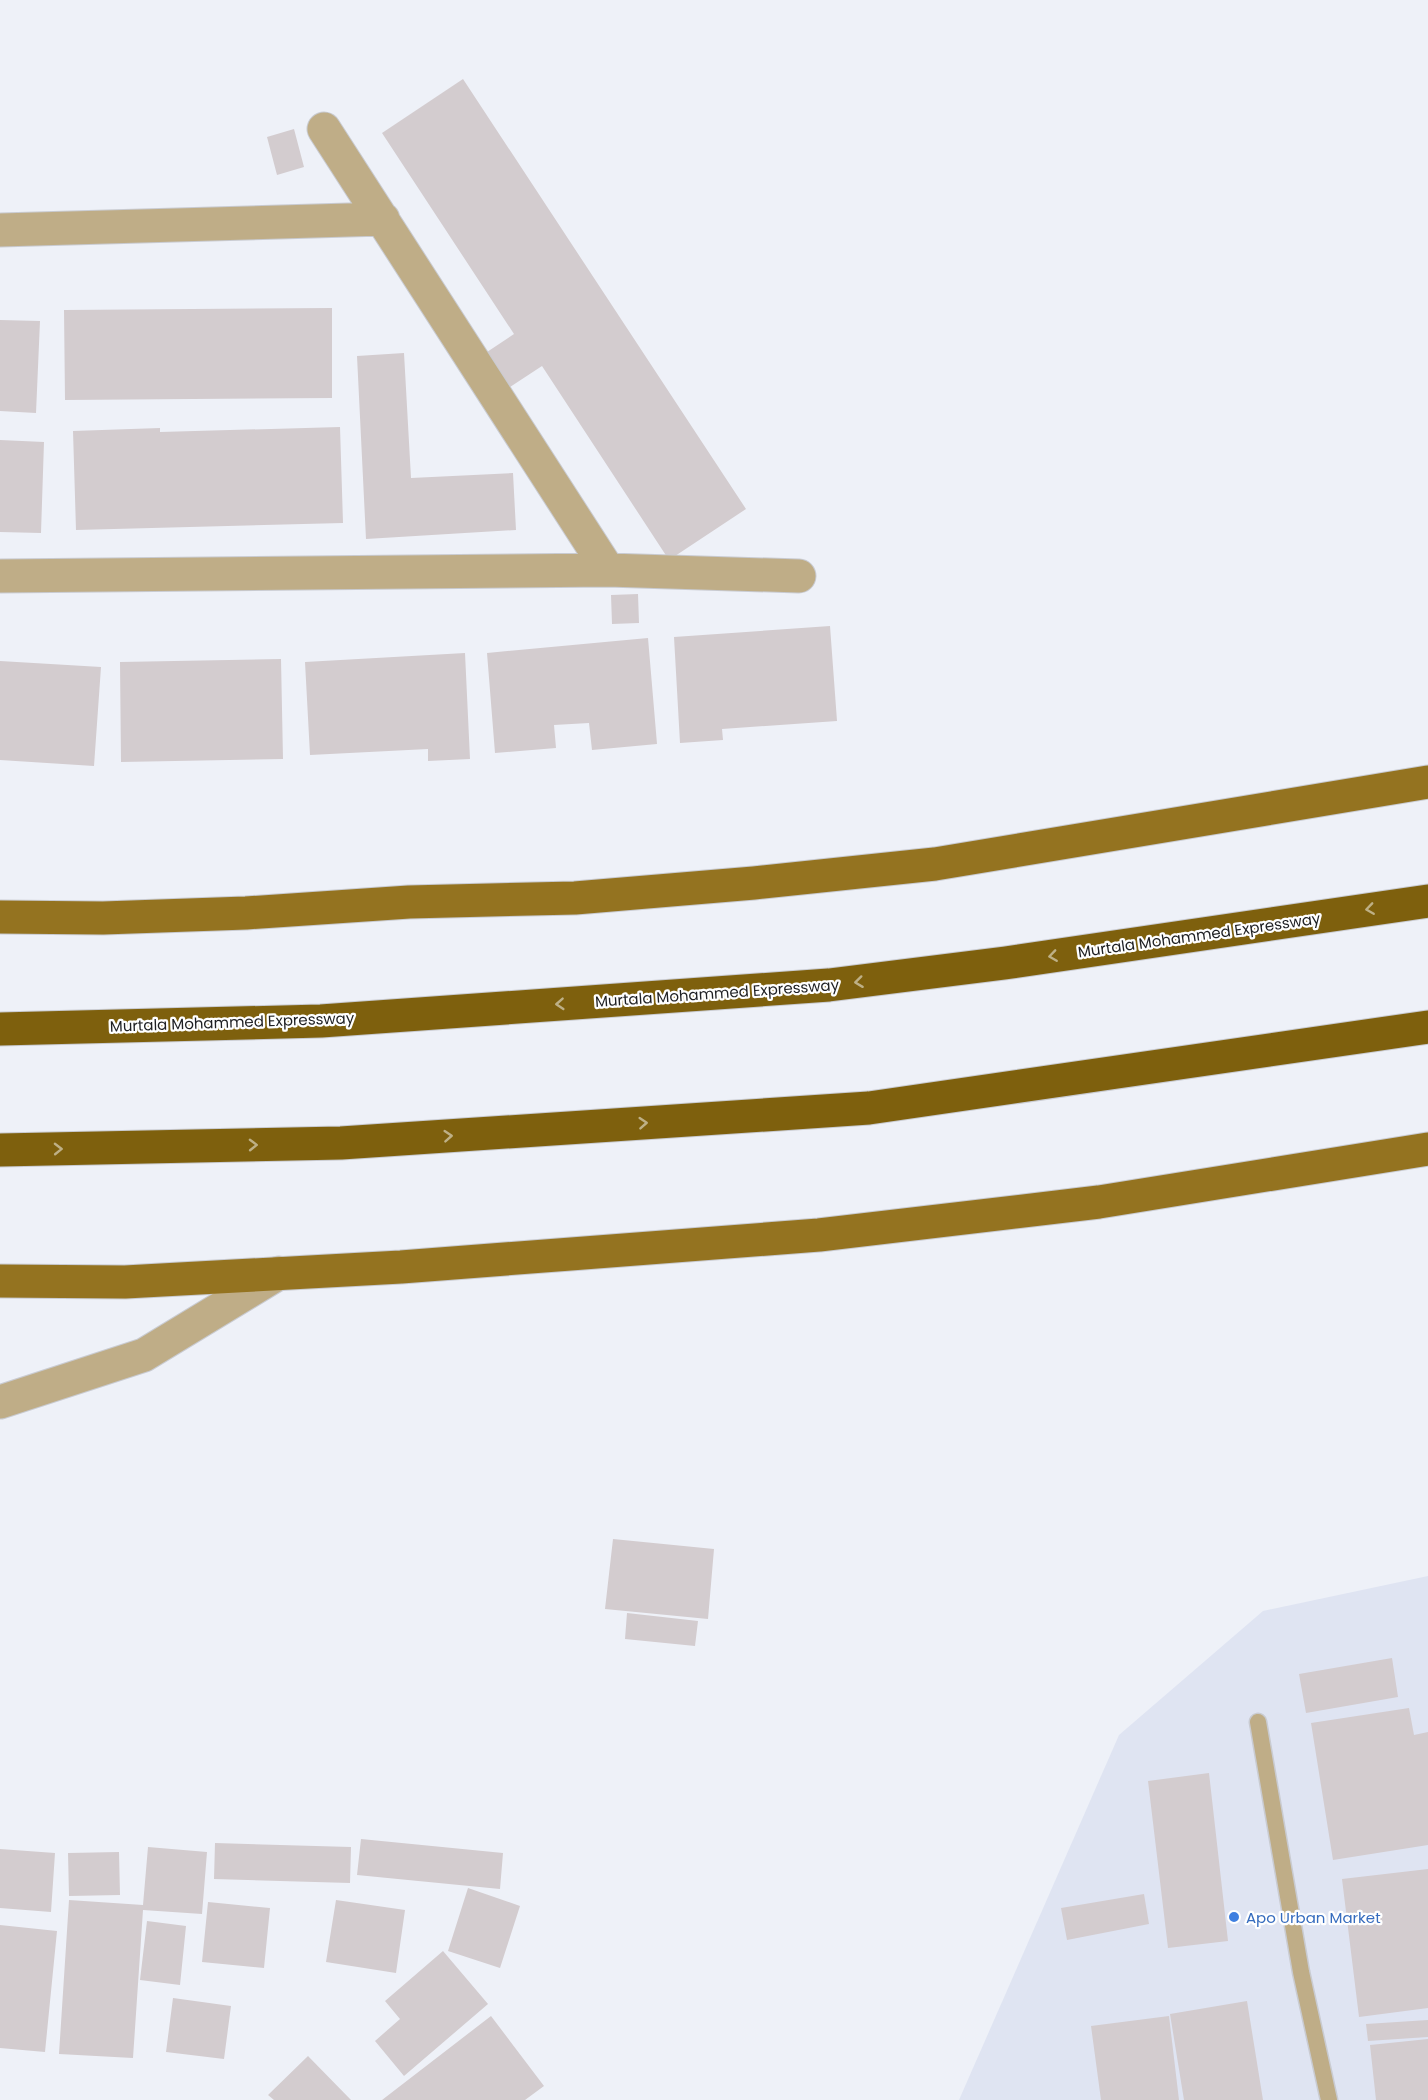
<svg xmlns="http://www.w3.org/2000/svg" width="1428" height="2100" font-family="Poppins,sans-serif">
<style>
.built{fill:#dfe4f2}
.building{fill:#d3cccf}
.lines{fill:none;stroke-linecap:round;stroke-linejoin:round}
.service-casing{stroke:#c9cbd1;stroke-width:19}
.minor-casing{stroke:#c9cbd1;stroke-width:35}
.primary-casing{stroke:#c9cbd1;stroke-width:35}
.motorway-casing{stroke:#c9cbd1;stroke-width:35}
.service{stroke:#bfad87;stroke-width:16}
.minor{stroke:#bfad87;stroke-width:33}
.primary{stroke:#947320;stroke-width:33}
.motorway{stroke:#7e600d;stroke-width:33}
.oneway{stroke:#beb086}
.shop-dot{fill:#3f7fe0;stroke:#fff;stroke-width:2}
.labels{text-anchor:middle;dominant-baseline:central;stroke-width:4.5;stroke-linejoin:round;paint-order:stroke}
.street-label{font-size:15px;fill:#1e1f22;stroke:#fff}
.shop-label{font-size:15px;fill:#366cbe;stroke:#fff;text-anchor:start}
</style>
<rect width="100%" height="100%" fill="#eef1f8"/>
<!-- built -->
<path class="built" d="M1428,1576V2100H959L1119,1735L1263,1611Z"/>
<!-- building -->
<path class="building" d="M463,79L746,509L669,560L542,366L510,387L487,352L514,334L382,133Z
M294,129L304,167L277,175L267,137Z
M332,308V398L65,400L64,310Z
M0,320L40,321L36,413L0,411Z
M404,353L411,478L513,473L516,530L366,539L357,356Z
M340,427L343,523L76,530L73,431L160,428V432Z
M0,440L44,442L41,533L0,532Z
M638,594L639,623L612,624L611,595Z
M830,626L837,721L722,729L723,740L680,743L674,637Z
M648,638L657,744L592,750L589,723L554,725L556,748L495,753L487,653Z
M465,653L470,759L428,761V749L310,755L305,662Z
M281,659L283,759L121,762L120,662Z
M0,661L101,667L94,766L0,760Z
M613,1539L714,1549L708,1619L605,1609Z
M627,1613L698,1621L695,1646L625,1639Z
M1392,1658L1398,1697L1306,1713L1299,1674Z
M1409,1708L1414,1735L1428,1732V1845L1333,1860L1311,1723Z
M1209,1773L1228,1941L1168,1948L1148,1781Z
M361,1839L503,1853L500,1889L357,1875Z
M215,1843L351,1847L350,1883L214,1879Z
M148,1847L207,1852L202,1914L143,1910L133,2058L59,2054L69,1900L143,1905Z
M0,1849L55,1853L51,1912L0,1908Z
M119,1852L120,1895L69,1896L68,1853Z
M1428,1869V2008L1359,2017L1342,1879Z
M468,1888L520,1906L500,1968L448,1951Z
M1144,1894L1149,1924L1067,1940L1061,1908Z
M336,1900L405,1910L396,1973L326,1962Z
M208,1902L270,1908L264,1968L202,1962Z
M147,1921L186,1926L180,1985L140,1980Z
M0,1925L57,1931L45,2052L0,2048Z
M443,1951L488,2004L404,2076L375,2041L400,2019L385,2001Z
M173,1998L231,2006L224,2059L166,2052Z
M1247,2001L1263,2100H1184L1170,2014Z
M491,2016L544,2086L525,2100H382Z
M1169,2016L1179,2100H1101L1091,2026Z
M1428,2020V2037L1368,2041L1366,2024Z
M1428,2039V2100H1376L1370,2045Z
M308,2056L351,2100H274L268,2095Z"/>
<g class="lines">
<!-- service casing -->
<g class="service-casing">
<path id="service" d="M1258,1722L1301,1972L1329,2100"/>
</g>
<!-- minor casing -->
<g class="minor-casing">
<path id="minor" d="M324,129L608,570
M0,230L383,219
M0,576L608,570L799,576
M0,1402L144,1355L279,1273"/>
</g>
<!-- primary casing -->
<g class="primary-casing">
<path id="primary" d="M0,917L103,918L246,913L409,902L575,898L754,883L935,864L1428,782
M0,1281L125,1282L401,1267L819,1235L1099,1202L1428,1149"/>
</g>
<!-- motorway casing -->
<g class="motorway-casing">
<path id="motorway" d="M0,1029L321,1021L829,985L1005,963L1428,901
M0,1150L341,1143L869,1108L1428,1027"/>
</g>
<!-- service -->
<use href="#service" class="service"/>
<!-- minor -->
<use href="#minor" class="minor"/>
<!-- primary -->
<use href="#primary" class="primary"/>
<!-- motorway -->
<use href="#motorway" class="motorway"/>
</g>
<!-- one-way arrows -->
<defs><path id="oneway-chevron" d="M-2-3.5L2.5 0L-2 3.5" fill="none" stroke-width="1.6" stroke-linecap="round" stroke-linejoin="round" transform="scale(1.5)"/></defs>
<g class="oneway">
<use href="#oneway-chevron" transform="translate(1370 909) rotate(172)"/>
<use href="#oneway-chevron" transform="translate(1053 956) rotate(172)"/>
<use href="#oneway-chevron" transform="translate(859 982) rotate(173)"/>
<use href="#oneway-chevron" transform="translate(560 1004) rotate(176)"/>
<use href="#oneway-chevron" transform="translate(643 1123) rotate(-4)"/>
<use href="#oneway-chevron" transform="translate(448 1136) rotate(-4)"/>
<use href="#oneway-chevron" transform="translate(253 1145) rotate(-1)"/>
<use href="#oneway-chevron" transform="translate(58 1149) rotate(-1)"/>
</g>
<!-- markers -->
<circle class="shop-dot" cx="1234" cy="1917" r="6"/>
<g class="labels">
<!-- street labels -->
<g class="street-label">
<text transform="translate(1199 935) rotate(-8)">Murtala Mohammed Expressway</text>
<text transform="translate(717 993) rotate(-4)">Murtala Mohammed Expressway</text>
<text transform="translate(232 1022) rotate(-2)">Murtala Mohammed Expressway</text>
</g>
<!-- shop labels -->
<g class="shop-label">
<text x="1246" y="1917">Apo Urban Market</text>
</g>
</g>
</svg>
